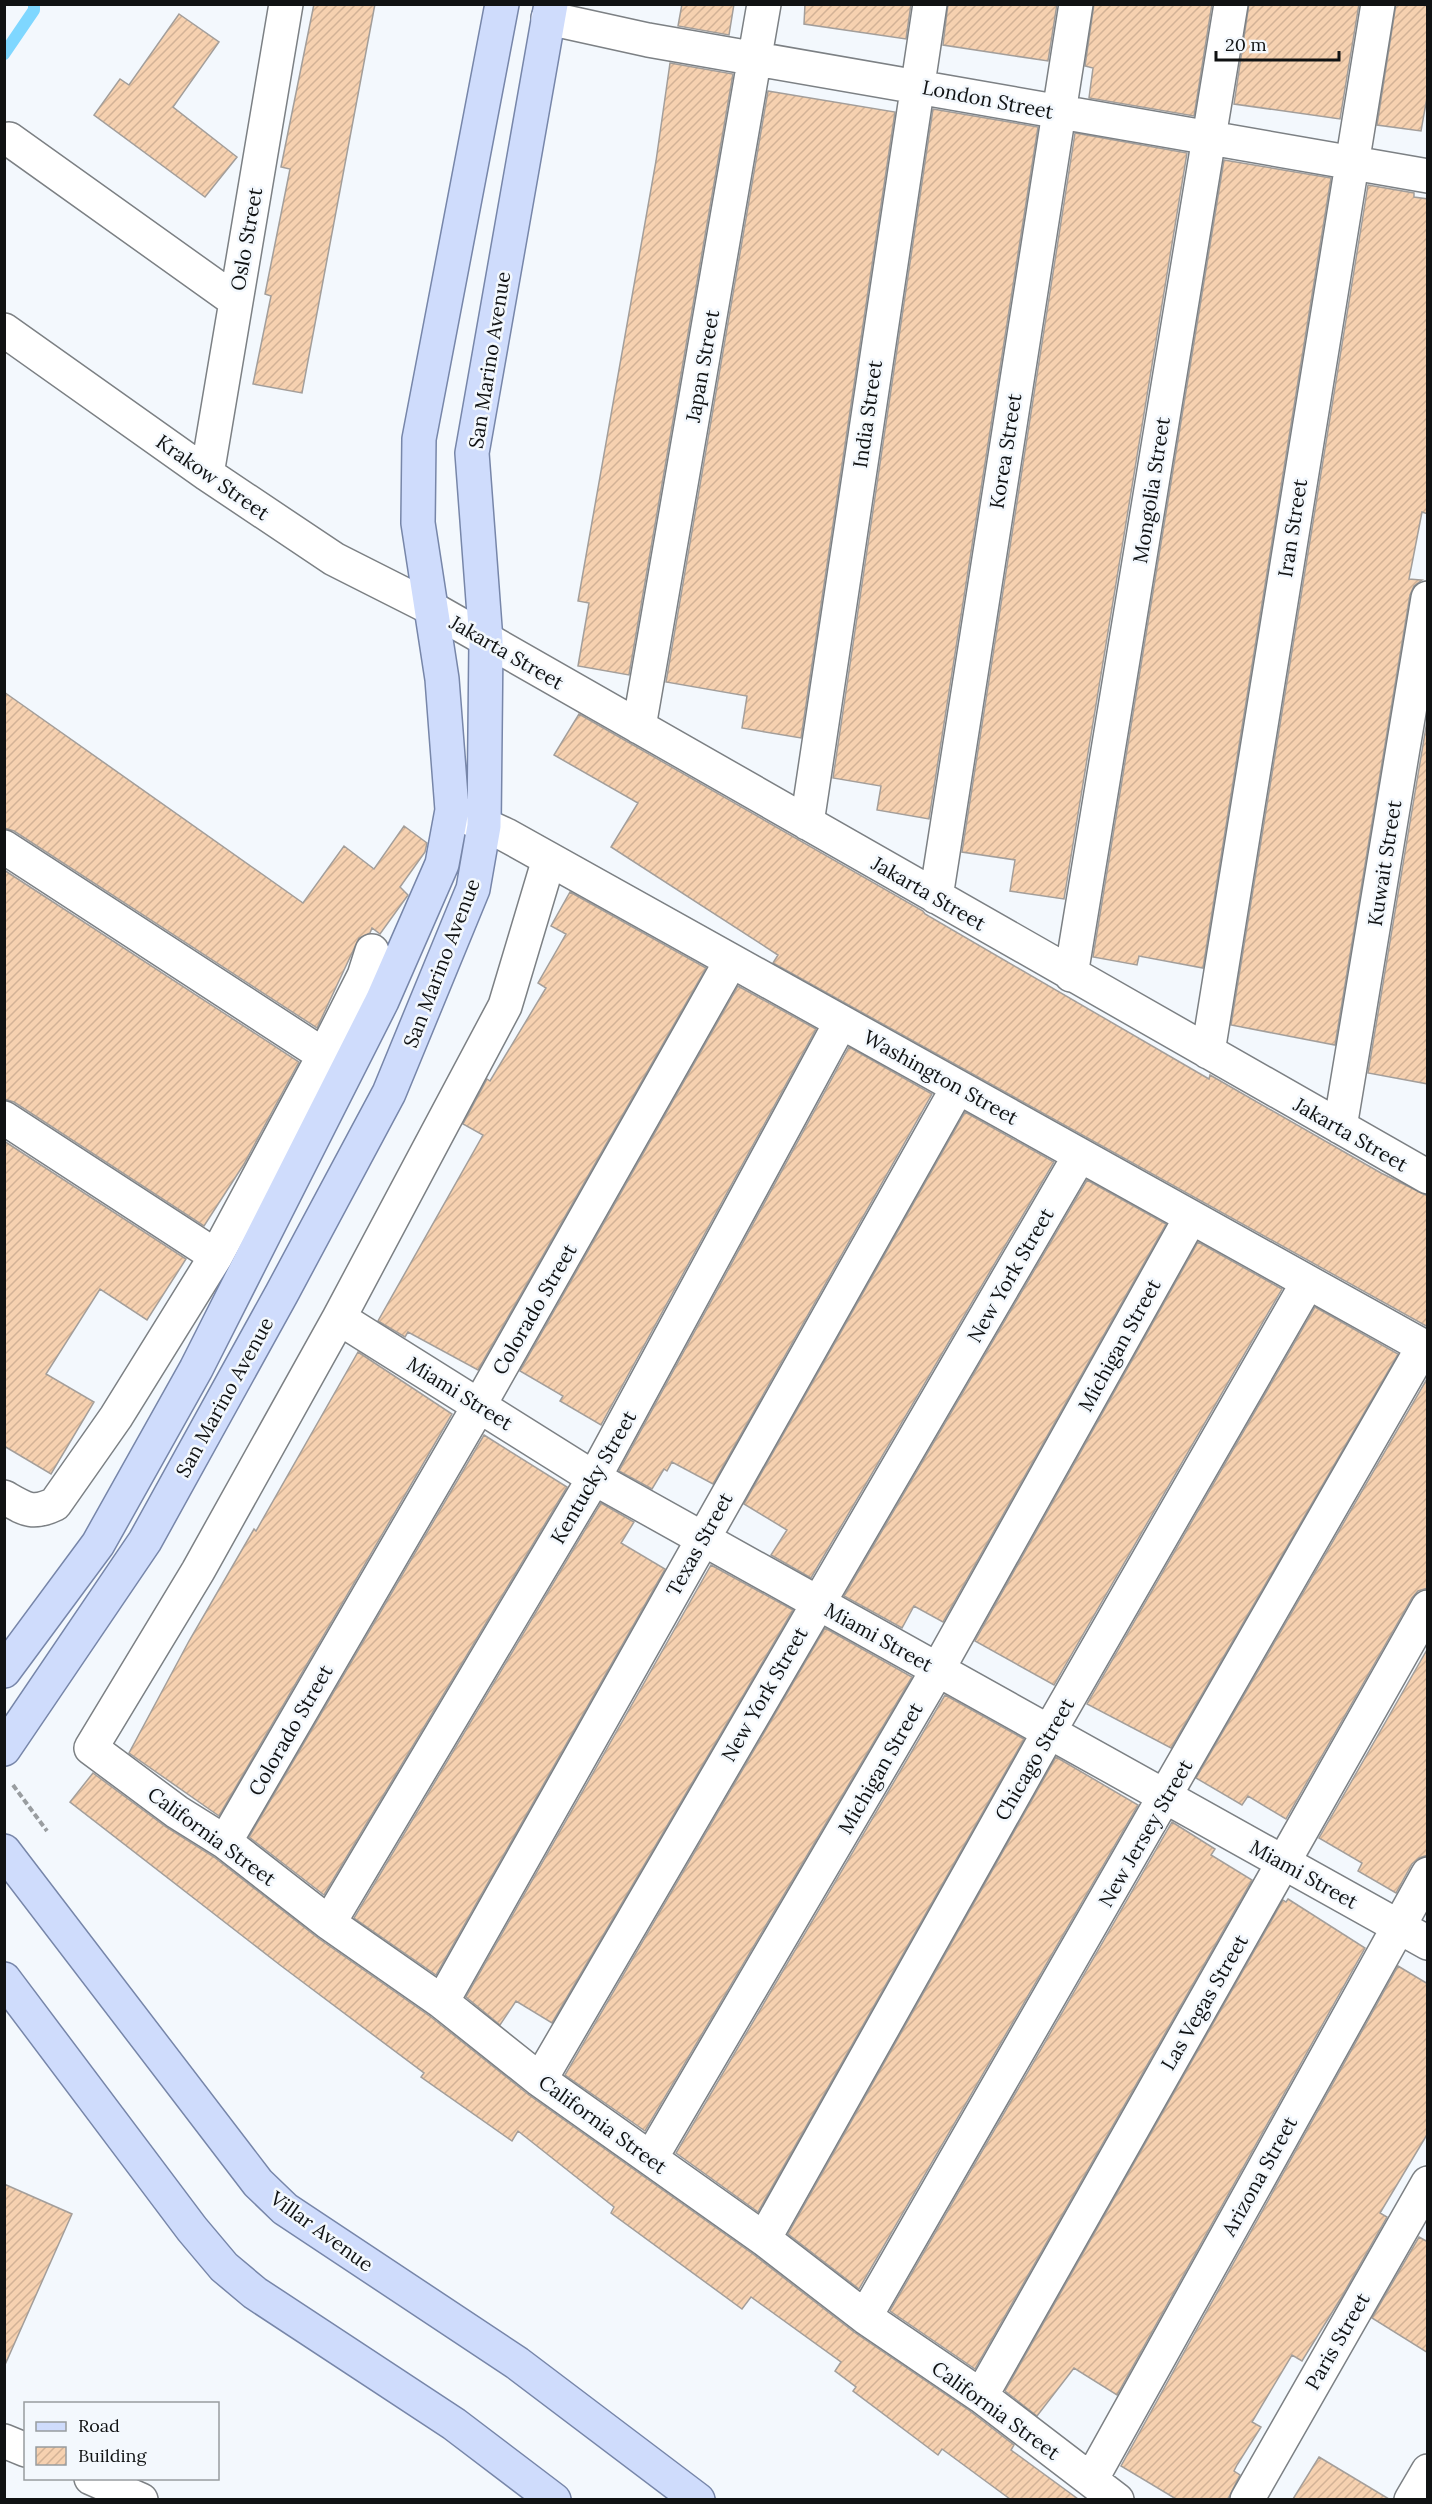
<svg xmlns="http://www.w3.org/2000/svg" width="1432" height="2504" font-family="Lora,serif">
<style>
.lines{fill:none;stroke-linecap:round;stroke-linejoin:round}
.stream{stroke:#7fd7ff;stroke-width:12}
.building{fill:url(#building-hatch);stroke:#a39e9a;stroke-width:1.5}
.minor-casing{stroke:#7c8084;stroke-width:36}
.major-casing{stroke:#7786a9;stroke-width:36}
.path{stroke:#999da0;stroke-width:4;stroke-dasharray:6 3;stroke-linecap:butt}
.minor{stroke:#fff;stroke-width:33}
.major{stroke:#cfdcfc;stroke-width:33}
.labels{text-anchor:middle;dominant-baseline:central;stroke-width:5;stroke-linejoin:round;paint-order:stroke}
.street-label{font-size:20px;fill:#101213;stroke:#f3f8fd}
</style>
<defs>
<pattern id="building-hatch" width="6" height="6" patternUnits="userSpaceOnUse" patternTransform="scale(1.5)"><rect width="6" height="6" fill="#f6d1b0"/><path d="M-1 1l2-2M0 6l6-6M5 7l2-2" fill="none" stroke="#d2b296"/></pattern>
</defs>
<rect width="100%" height="100%" fill="#f3f8fd"/>
<g class="lines">
<!-- stream -->
<path class="stream" d="M4,54L34,10V4"/>
</g>
<!-- building -->
<path class="building" d="M314,4H375L302,393L253,384L271,296L265,294L290,169L281,167Z
M682,4H734L729,35L678,26Z
M805,4H911L906,39L804,24Z
M948,4H1057L1048,61L943,45Z
M1094,4H1212L1194,116L1089,98L1093,68L1085,66Z
M1249,4H1359L1340,119L1234,104Z
M1396,4H1428V92L1421,131L1377,125Z
M179,14L219,42L173,107L237,157L205,197L94,115L120,79L129,85Z
M670,63L733,74L629,675L578,666L589,603L578,601L656,161Z
M768,91L895,112L801,738L742,728L747,696L666,682Z
M933,109L1038,127L929,819L877,810L881,786L833,778Z
M1075,133L1187,153L1064,899L1010,891L1015,860L962,852Z
M1224,160L1331,178L1203,968L1139,956L1137,965L1093,957Z
M1368,185L1414,193V197L1428,199V514L1422,512L1409,579L1422,580L1414,586L1410,595L1335,1045L1231,1025Z
M4,692L303,903L344,846L374,869L404,826L427,843L425,852L400,887L408,895L380,934L372,928L370,933L359,938L317,1028L14,831L4,828Z
M579,714L923,911L925,914L1209,1079L1210,1075L1381,1173L1428,1196V1327L773,963L778,955L611,847L638,803L554,755Z
M1428,715V1084L1368,1073Z
M4,870L299,1062L244,1164L204,1226L14,1102L4,1099Z
M570,892L706,968L478,1370L408,1332L405,1337L378,1321L483,1135L463,1124L487,1079L490,1081L546,988L538,983L566,934L551,926Z
M738,986L816,1029L601,1425L560,1401L563,1396L520,1371Z
M849,1047L932,1094L713,1484L672,1462L667,1471L664,1469L652,1489L619,1471Z
M965,1112L1054,1162L811,1578L771,1555L787,1530L744,1504Z
M4,1141L186,1259L147,1320L100,1289L46,1374L94,1402L51,1474L4,1446Z
M1087,1180L1166,1224L943,1622L914,1606L902,1628L844,1596Z
M1198,1242L1282,1289L1054,1685L975,1641Z
M1315,1307L1398,1354L1171,1748L1087,1704Z
M358,1352L452,1414L219,1816L129,1753L189,1641L254,1529L256,1531Z
M1428,1377V1588L1418,1591L1412,1598L1286,1819L1248,1796L1242,1805L1196,1778Z
M484,1435L567,1487L324,1895L249,1837Z
M601,1503L634,1522L621,1543L665,1569L436,1975L354,1918Z
M711,1565L793,1610L552,2023L516,2001L500,2025L466,1997Z
M825,1628L912,1677L645,2131L565,2075Z
M1428,1648V1855L1419,1858L1412,1864L1396,1893L1358,1871L1362,1863L1319,1838Z
M945,1695L1024,1739L758,2212L676,2153Z
M1056,1757L1138,1805L859,2289L788,2234Z
M93,1773L166,1827L214,1857L318,1938L431,2017L529,2095L753,2254L854,2332L970,2411L1014,2445L1011,2450L1078,2499H1010L942,2449L938,2455L853,2391L856,2387L835,2371L841,2362L751,2297L742,2309L611,2213L614,2207L518,2131L512,2141L421,2077L424,2073L280,1965L70,1802Z
M1172,1822L1215,1849L1211,1855L1252,1880L975,2369L890,2311Z
M1288,1899L1365,1948L1117,2395L1074,2368L1037,2416L1005,2391L1283,1900L1286,1902Z
M1398,1966L1428,1984V2133L1380,2213L1387,2217L1341,2298L1302,2361L1292,2355L1252,2422L1261,2427L1237,2465L1234,2471L1240,2475L1228,2499H1176L1121,2466Z
M4,2184L72,2214L4,2367Z
M1419,2237L1428,2242V2353L1372,2318Z
M1319,2457L1389,2499H1293Z"/>
<g class="lines">
<!-- minor casing -->
<g class="minor-casing">
<path id="minor" d="M548,18L648,40L1428,176
M9,139L236,301
M4,330L207,474L334,559L431,608L1428,1177
M207,474L286,4
M639,727L764,4
M458,813L506,835L1428,1349
M807,823L930,4
M4,847L342,1067
M549,859L505,1006L339,1318L198,1571L91,1748L177,1812L225,1842L329,1923L442,2002L540,2080L764,2239L865,2317L981,2396L1117,2500
M936,897L1076,4
M1071,975L1231,4
M1208,1052L1378,4
M4,1118L216,1256
M1340,1127L1428,598
M339,1318L594,1478L1428,1943
M4,1497C25,1509 32,1515 55,1504L116,1417L216,1256L324,1055L364,976L372,951
M225,1842L480,1404L731,961
M329,1923L594,1478L841,1022
M442,2002L958,1087
M540,2080L1080,1155
M651,2158L938,1669L1191,1217
M764,2239L1049,1732L1308,1282
M865,2317L1423,1347
M981,2396L1428,1607
M4,2441L26,2450
M91,2478L141,2500
M1091,2480L1428,1874
M1247,2500L1428,2183
M1411,2500L1428,2471"/>
</g>
<!-- major casing -->
<g class="major-casing">
<path id="major" d="M4,1671L98,1544L196,1369L382,1001L442,864L452,810L442,679L418,523L419,439L502,4
M4,1749L145,1541L282,1293L389,1093L473,889L484,826L486,641L472,453L551,4
M4,1851L258,2183L285,2209L517,2363L698,2500
M4,1979L192,2229L224,2267L255,2293L454,2424L554,2500"/>
</g>
<!-- path -->
<path class="path" d="M13,1785L47,1831"/>
<!-- minor -->
<use href="#minor" class="minor"/>
<!-- major -->
<use href="#major" class="major"/>
</g>
<g class="labels">
<!-- street labels -->
<g class="street-label">
<text transform="translate(988 99) rotate(11)">London Street</text>
<text transform="translate(246 239) rotate(-80)">Oslo Street</text>
<text transform="translate(489 360) rotate(-81)">San Marino Avenue</text>
<text transform="translate(702 366) rotate(-80)">Japan Street</text>
<text transform="translate(867 414) rotate(-82)">India Street</text>
<text transform="translate(1005 451) rotate(-81)">Korea Street</text>
<text transform="translate(213 477) rotate(35)">Krakow Street</text>
<text transform="translate(1151 490) rotate(-81)">Mongolia Street</text>
<text transform="translate(1292 528) rotate(-81)">Iran Street</text>
<text transform="translate(507 652) rotate(30)">Jakarta Street</text>
<text transform="translate(1384 863) rotate(-81)">Kuwait Street</text>
<text transform="translate(929 893) rotate(30)">Jakarta Street</text>
<text transform="translate(441 963) rotate(-69)">San Marino Avenue</text>
<text transform="translate(941 1077) rotate(29)">Washington Street</text>
<text transform="translate(1351 1134) rotate(30)">Jakarta Street</text>
<text transform="translate(1010 1275) rotate(-60)">New York Street</text>
<text transform="translate(534 1309) rotate(-60)">Colorado Street</text>
<text transform="translate(1119 1345) rotate(-61)">Michigan Street</text>
<text transform="translate(460 1393) rotate(32)">Miami Street</text>
<text transform="translate(224 1397) rotate(-61)">San Marino Avenue</text>
<text transform="translate(593 1477) rotate(-60)">Kentucky Street</text>
<text transform="translate(699 1544) rotate(-61)">Texas Street</text>
<text transform="translate(879 1637) rotate(29)">Miami Street</text>
<text transform="translate(764 1694) rotate(-60)">New York Street</text>
<text transform="translate(290 1730) rotate(-60)">Colorado Street</text>
<text transform="translate(1034 1759) rotate(-60)">Chicago Street</text>
<text transform="translate(880 1768) rotate(-60)">Michigan Street</text>
<text transform="translate(1145 1833) rotate(-60)">New Jersey Street</text>
<text transform="translate(212 1836) rotate(36)">California Street</text>
<text transform="translate(1304 1874) rotate(29)">Miami Street</text>
<text transform="translate(1204 2002) rotate(-60)">Las Vegas Street</text>
<text transform="translate(603 2124) rotate(36)">California Street</text>
<text transform="translate(1259 2176) rotate(-61)">Arizona Street</text>
<text transform="translate(322 2231) rotate(36)">Villar Avenue</text>
<text transform="translate(1337 2341) rotate(-60)">Paris Street</text>
<text transform="translate(996 2410) rotate(36)">California Street</text>
</g>
</g>
<!-- border -->
<rect width="1432" height="2504" fill="none" stroke="#101213" stroke-width="12"/>
<!-- legend -->
<rect x="24" y="2402" width="195" height="78" fill="#f3f8fd" stroke="#989c9f" stroke-width="1.5"/>
<rect x="36" y="2422" width="30" height="9" fill="#cfdcfc" stroke="#989c9f" stroke-width="1.5"/>
<text x="78" y="2432" font-size="18" fill="#101213">Road</text>
<rect x="36" y="2447" width="30" height="18" fill="url(#building-hatch)" stroke="#989c9f" stroke-width="1.5"/>
<text x="78" y="2462" font-size="18" fill="#101213">Building</text>
<!-- scale -->
<path d="M1216 51v9h123v-9" fill="none" stroke="#101213" stroke-width="3"/>
<text x="1225" y="51" font-size="18" fill="#101213" stroke="#f3f8fd" stroke-width="4.5" paint-order="stroke">20 m</text>
</svg>
